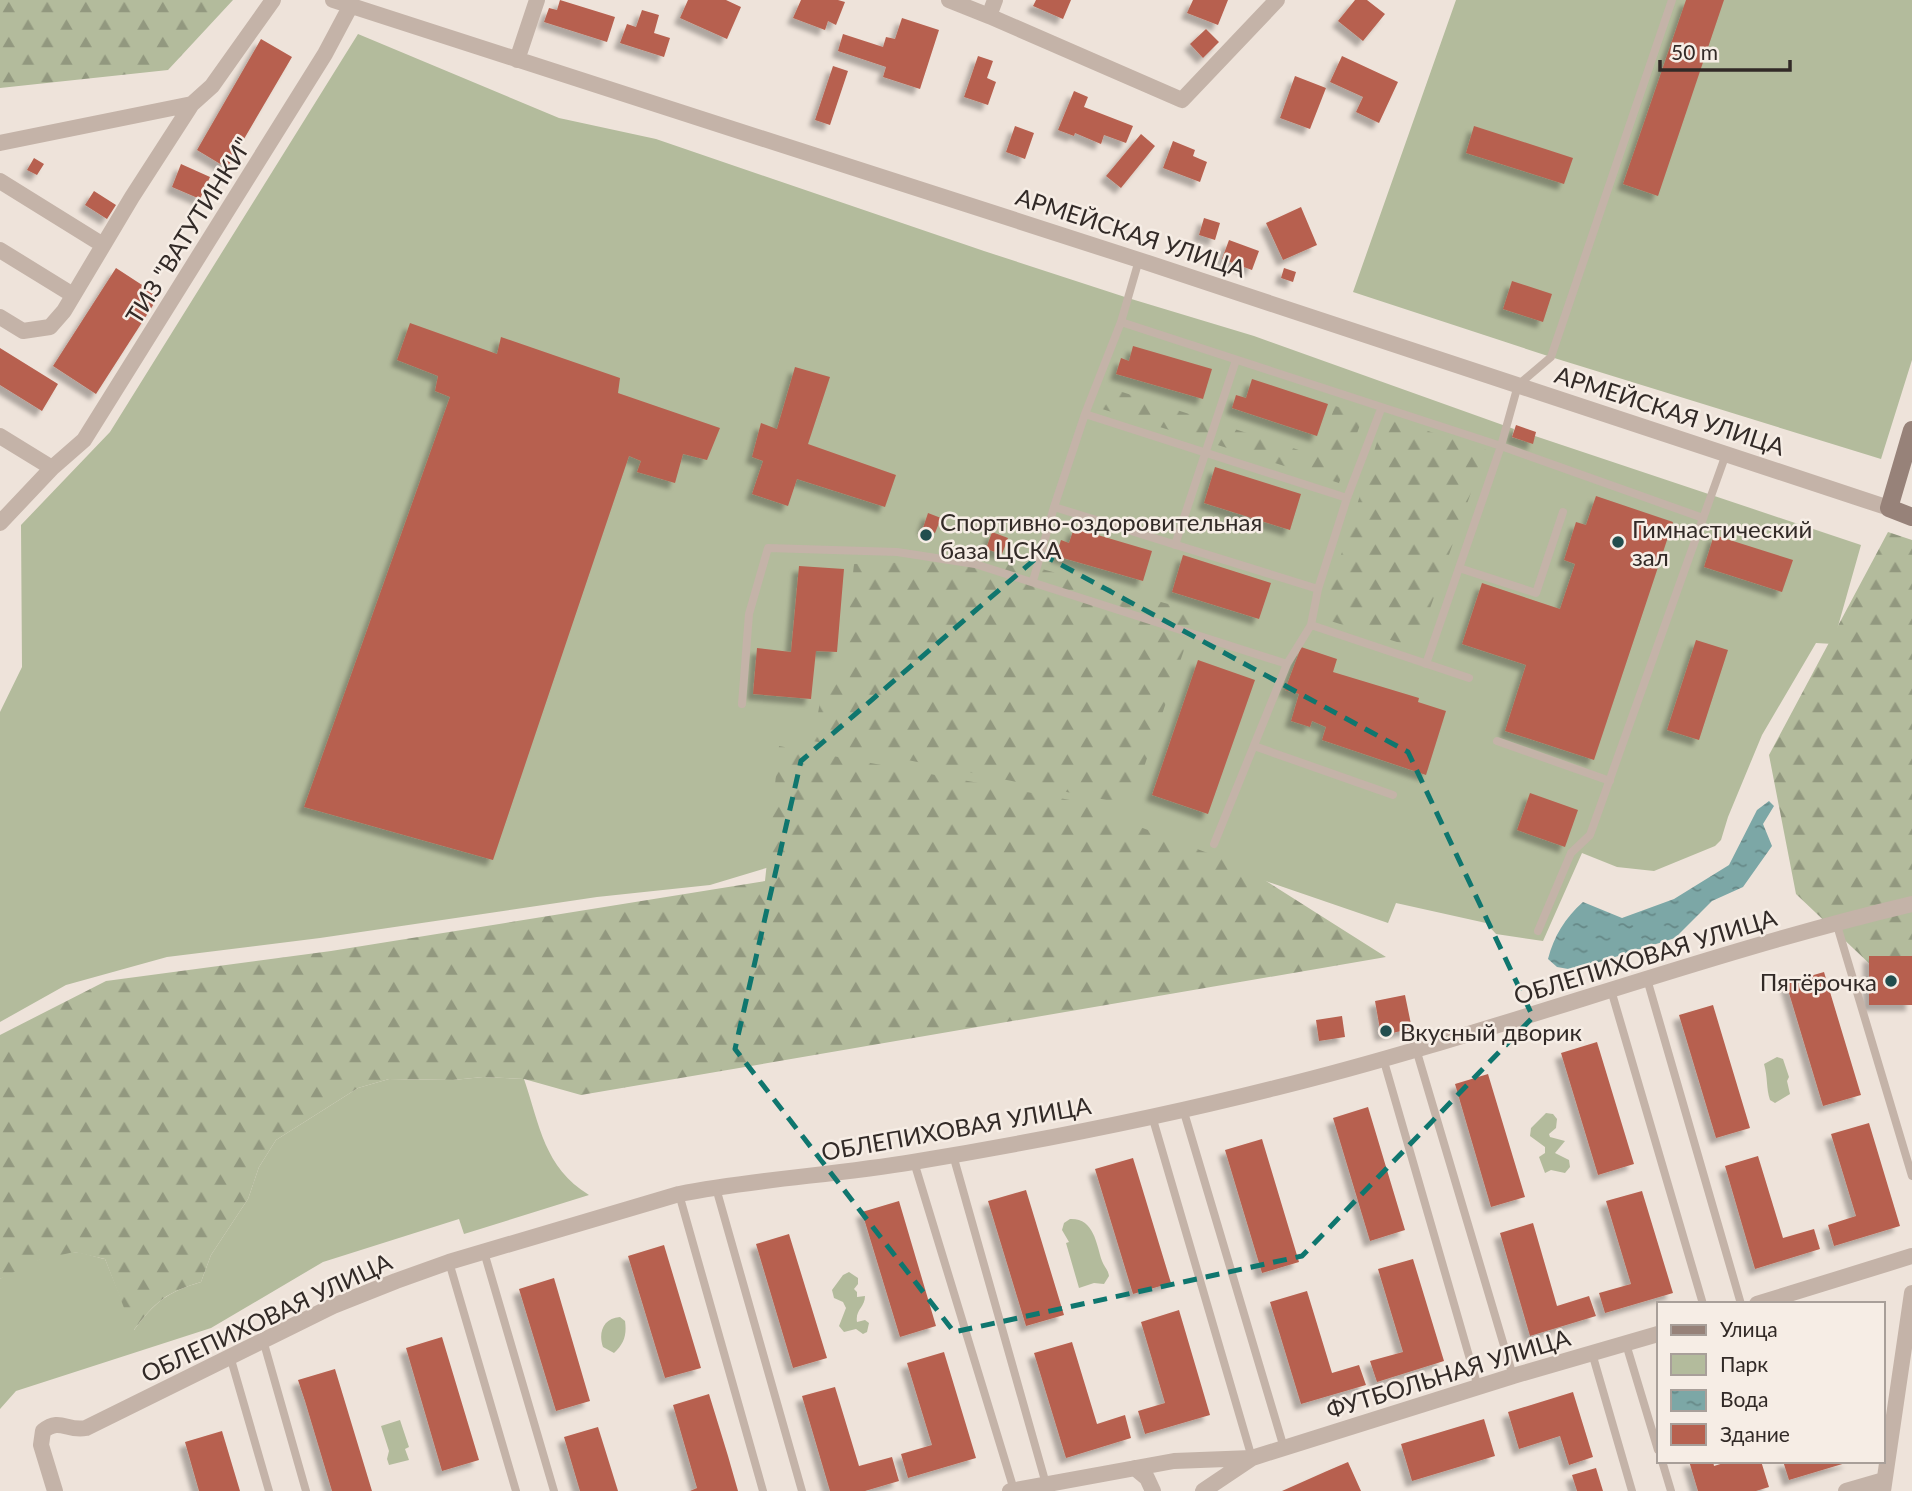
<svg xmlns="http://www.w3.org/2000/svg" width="1912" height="1491" font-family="Lato,sans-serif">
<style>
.green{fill:#b3bb9c}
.forest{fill:url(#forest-firs)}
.water{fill:url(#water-ripples)}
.building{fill:#b7614f;filter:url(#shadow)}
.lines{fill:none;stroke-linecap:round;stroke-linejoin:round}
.lane{stroke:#c4b3a8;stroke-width:8}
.street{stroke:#c4b3a8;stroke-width:16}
.secondary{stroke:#978279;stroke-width:18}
.marked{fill:none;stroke:#0f766e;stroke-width:5;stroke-dasharray:14 9;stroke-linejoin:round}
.poi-dot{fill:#224e4e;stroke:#f6ede5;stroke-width:2.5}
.labels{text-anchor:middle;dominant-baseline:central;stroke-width:5;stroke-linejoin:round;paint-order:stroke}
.street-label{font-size:24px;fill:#322a27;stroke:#f6ede5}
.poi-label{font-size:24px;fill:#322a27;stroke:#f6ede5;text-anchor:start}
</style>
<defs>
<pattern id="forest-firs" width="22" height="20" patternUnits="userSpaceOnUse" patternTransform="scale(1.75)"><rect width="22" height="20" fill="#b3bb9c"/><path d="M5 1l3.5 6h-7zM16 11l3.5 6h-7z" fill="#92987f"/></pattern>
<pattern id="water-ripples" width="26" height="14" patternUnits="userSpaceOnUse" patternTransform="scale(1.75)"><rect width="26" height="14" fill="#7ca7a6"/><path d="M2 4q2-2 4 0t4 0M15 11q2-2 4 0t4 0" fill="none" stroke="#668887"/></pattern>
<filter id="shadow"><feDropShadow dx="-6" dy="6" stdDeviation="2" flood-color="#0004"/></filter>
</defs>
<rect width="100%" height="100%" fill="#eee3da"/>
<!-- green -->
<path class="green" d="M1456,0H1912V360L1881,459L1551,357L1353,292Z
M358,34L559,118L656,139L984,251L1128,298L1254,336L1514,429L1512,437L1532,443L1535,436L1861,545L1833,644L1816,643L1762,735L1728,817L1721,840L1715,846L1654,871L1617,867L1582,853L1543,941L1496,934L1486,923L1396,903L1388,923L1143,839L773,866L710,885L597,897L320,938L167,957L66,985L0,1022V712L22,667L21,525L110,432Z
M1777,1057L1783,1059L1789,1077L1787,1081L1790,1094L1775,1103L1770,1100C1766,1088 1768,1078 1764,1064Z
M483,1077L524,1079C540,1126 544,1167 589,1195L464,1234L459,1219L323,1262L211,1328L16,1391L0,1409V1279C19,1265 49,1254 72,1252C82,1252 95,1257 105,1259L134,1330C155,1302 167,1292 201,1282L211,1255L248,1199L259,1167L276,1140L358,1088L389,1079L453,1080Z
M1546,1113L1553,1114L1557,1119L1556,1128L1549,1134L1550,1137L1565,1141L1555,1153L1569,1160L1570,1167L1565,1173L1551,1170L1545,1173L1539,1157L1545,1153V1147L1530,1136L1531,1128Z
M1070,1219C1094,1218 1096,1243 1102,1261C1104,1267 1108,1269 1109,1276L1104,1284L1094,1283L1079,1288L1066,1243L1069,1242L1062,1230L1064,1223Z
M849,1272L858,1278V1284L854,1289L857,1292V1297L865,1296C865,1307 855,1310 857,1322L865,1320L869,1323L867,1332L863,1334L856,1329L844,1332L839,1326L846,1308L843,1302L834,1298L832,1290L843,1275Z
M620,1317L625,1321C627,1335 624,1344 614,1353L603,1347C598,1333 603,1318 620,1317Z
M400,1420L409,1447L405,1449L409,1460L389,1465L387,1459L389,1451L381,1426Z"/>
<!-- forest -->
<path class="forest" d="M0,0H233L168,70L0,88Z
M1110,388L1317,456L1335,406L1364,414L1339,483L1102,409Z
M1385,417L1486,450L1416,648L1321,618Z
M1888,532L1912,540V1004L1796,894L1769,755Z
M1006,559L1197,612L1131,805L813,741L827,663L843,666L854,564Z
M779,746L1070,800L1244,867L1386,957L581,1095L524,1079L483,1077L453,1080L389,1079L358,1088L276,1140L259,1167L248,1199L211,1255L201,1282C165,1293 156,1301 133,1331L105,1259L74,1252L39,1260L0,1279V1035L106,981L331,951L765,881Z"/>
<!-- water -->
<path class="water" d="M1769,801L1774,806L1763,824L1772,846L1743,887L1712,901L1675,938L1574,970L1557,967L1548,959C1554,936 1565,918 1583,902L1622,918L1674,899L1729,865L1757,810Z"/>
<!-- building -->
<path class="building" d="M560,0L615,17L607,42L544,22L549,8L557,10Z
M688,0H726L741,7L727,39L680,18Z
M801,0H838L845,2L836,25L828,21L825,30L793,18Z
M1036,0H1071L1063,19L1033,6Z
M1193,0H1228L1218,25L1187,13Z
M1355,0H1367L1385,14L1363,41L1338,21Z
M1686,0H1724L1658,196L1623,184Z
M642,10L659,15L654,33L670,38L664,57L620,43L627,24L636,27Z
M902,18L939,30L920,89L883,77L886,67L838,51L843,34L883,47L886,37L895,39Z
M1206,29L1219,42L1203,58L1190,44Z
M261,39L292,57L227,168L197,150Z
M978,56L993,61L987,78L996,82L988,105L964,97Z
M1342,56L1398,82L1379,123L1356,112L1363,97L1330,82Z
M833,66L848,71L830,125L815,120Z
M1295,76L1326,88L1310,129L1280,118Z
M1074,91L1088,97L1084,107L1133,126L1126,143L1104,135L1101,144L1075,133L1074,136L1058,130Z
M1015,126L1034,133L1025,159L1006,152Z
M1474,126L1573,158L1564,184L1466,153Z
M1141,134L1155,146L1121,188L1106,176Z
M1173,141L1195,150L1193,156L1207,162L1200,182L1163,168Z
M34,158L44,164L37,175L27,170Z
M181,164L210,177L200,199L172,187Z
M94,191L116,205L107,219L85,205Z
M1301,207L1317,245L1283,260L1266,223Z
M1204,218L1220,223L1215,240L1199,235Z
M1229,240L1259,251L1252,270L1222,259Z
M116,268L159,296L96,394L53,366Z
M1284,268L1296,272L1293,282L1281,278Z
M1512,281L1552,294L1543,322L1503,309Z
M410,323L497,354L501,337L620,378L618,393L720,428L707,460L683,454L675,483L637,472L641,461L629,456L493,860L304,807L450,397L435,391L438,376L397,360Z
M1133,346L1212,369L1203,399L1116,374L1121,358L1129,361Z
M0,348L58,384L42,411L0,385Z
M795,367L830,377L808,444L896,475L885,507L797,479L788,506L752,494L763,461L752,457L761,423L777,429Z
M1252,379L1328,404L1317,436L1232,408L1236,395L1246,398Z
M1516,425L1536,432L1533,444L1512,437Z
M1215,467L1301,494L1290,530L1204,503Z
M1596,496L1673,522L1594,760L1505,731L1526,665L1462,644L1482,583L1560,609L1575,564L1564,560L1576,522L1586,525Z
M928,513L941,518L935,533L923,528Z
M1074,528L1152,551L1143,581L1056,556L1061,540L1069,543Z
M992,532L1008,538L1002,554L986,549Z
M1714,535L1793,560L1782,592L1704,567Z
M1183,555L1271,583L1259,619L1172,592Z
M799,566L844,569L837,652L816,651L811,699L753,694L757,648L791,652Z
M1696,640L1728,650L1699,740L1667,730Z
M1301,647L1337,659L1333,672L1419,698L1418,702L1446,711L1426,775L1322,740L1326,727L1312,721L1310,727L1291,721L1299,694L1285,690Z
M1198,660L1255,680L1208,814L1152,795Z
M1530,793L1578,810L1565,847L1517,830Z
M1869,956H1912V1005H1869Z
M1824,972L1861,1095L1823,1106L1786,983Z
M1405,995L1412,1029L1381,1035L1375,1001Z
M1713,1005L1750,1128L1716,1138L1679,1015Z
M1342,1016L1345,1037L1319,1041L1316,1020Z
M1597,1042L1634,1164L1598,1175L1561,1053Z
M1488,1074L1525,1197L1491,1207L1455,1084Z
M1368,1107L1405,1230L1370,1241L1333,1118Z
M1869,1123L1900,1226L1834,1246L1828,1225L1856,1216L1831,1134Z
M1262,1139L1299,1262L1262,1273L1225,1150Z
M1758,1156L1783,1238L1814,1229L1820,1249L1755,1269L1725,1166Z
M1133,1158L1171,1283L1133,1294L1095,1169Z
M1026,1190L1064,1315L1026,1326L988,1201Z
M1642,1191L1673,1293L1605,1313L1599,1293L1631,1284L1606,1201Z
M899,1201L936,1326L900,1337L862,1212Z
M1533,1223L1557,1306L1589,1296L1596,1316L1530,1336L1500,1233Z
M789,1234L827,1358L793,1368L756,1244Z
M664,1245L701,1368L665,1378L628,1256Z
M1413,1259L1444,1361L1377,1382L1370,1361L1403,1352L1378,1269Z
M554,1278L590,1401L556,1411L519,1289Z
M1307,1291L1332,1373L1359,1365L1366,1385L1301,1404L1270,1302Z
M1179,1310L1210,1415L1145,1434L1138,1411L1165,1403L1141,1322Z
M442,1337L479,1460L442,1471L406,1348Z
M1072,1342L1097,1424L1125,1415L1131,1438L1066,1458L1034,1353Z
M944,1352L976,1458L908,1478L901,1454L932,1445L907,1363Z
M335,1369L372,1491H332L305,1401L298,1380Z
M835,1387L859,1466L892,1457L899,1481L865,1491H830L802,1396Z
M1573,1392L1593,1457L1569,1465L1560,1436L1519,1449L1508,1412Z
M709,1394L728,1456L738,1491H690L697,1488L673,1405Z
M1484,1419L1495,1456L1412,1481L1401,1444Z
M598,1427L618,1491H580L564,1437Z
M222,1431L240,1491H199L185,1442Z
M1689,1461H1713L1714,1466L1730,1461H1761L1769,1487L1756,1491H1698Z
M1783,1461H1849V1462L1789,1480Z
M1348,1462L1361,1491H1282L1327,1471Z
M1596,1468L1603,1491H1577L1572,1475Z"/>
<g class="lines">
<!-- lane -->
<path class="lane" d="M1121,322L1501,446L1703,518
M1085,414L1347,498
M1054,507L1318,589
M1175,545L1236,360
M1459,568L1536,593L1563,512
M1033,581L1054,507L1085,414L1121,322L1139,260
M1311,625L1469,678
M1426,664L1501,446L1518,385L1551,357L1672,0
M742,704L749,614L768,548L897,552L975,564L1287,664
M1497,741L1610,781
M1254,746L1393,795
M1214,844L1287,664L1311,625L1318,589L1347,498L1381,409
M1836,922L1912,1176
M1538,931L1571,853L1590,835L1726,454
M1647,979L1741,1304
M1611,990L1703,1304
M1416,1049L1513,1376
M1383,1058L1478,1387
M1183,1109L1284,1448
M1152,1116L1252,1458
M953,1155L1046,1484
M914,1162L1014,1490
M716,1188L802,1491
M679,1194L763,1491
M484,1252L554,1491
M449,1262L516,1491
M263,1340L306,1491
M1626,1344L1658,1450
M1592,1353L1632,1491
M230,1356L269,1491
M1662,1461L1671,1491"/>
<!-- street -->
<path class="street" d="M333,0L1139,260L1889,508
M949,0L989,16
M995,0L989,16L1182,100L1277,0
M517,60L537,0
M0,143L192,104
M0,181L103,245
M0,250L73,295
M0,317L23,331L50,327L64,311L132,197L192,104L212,86L273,0
M0,436L52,468
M0,523L52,468L84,440L325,54L350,7
M1757,1304L1912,1256
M1135,1468L1147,1478L1153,1491
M55,1491L41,1445L43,1431C60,1417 67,1432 86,1428L333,1306L396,1281L449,1262L679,1194C757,1179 835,1175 913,1162C1034,1142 1156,1118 1275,1088C1490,1035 1697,955 1912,904
M1010,1491L1174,1461L1252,1458L1513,1376L1658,1334
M1203,1491L1252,1458
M1846,1491L1884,1480
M1883,1491L1912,1293"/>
<!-- secondary -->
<path class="secondary" d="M1912,430L1889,508L1912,517"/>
</g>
<!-- marked area -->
<path class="marked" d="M1041,554L1408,752L1533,1017L1302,1256L954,1332L735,1049L801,761Z"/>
<!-- markers -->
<g class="poi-dot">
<circle cx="926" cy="535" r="7"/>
<circle cx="1618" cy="542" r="7"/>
<circle cx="1891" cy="981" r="7"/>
<circle cx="1386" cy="1031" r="7"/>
</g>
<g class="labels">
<!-- street labels -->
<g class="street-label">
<text transform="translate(188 230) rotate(-58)">ТИЗ "ВАТУТИНКИ"</text>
<text transform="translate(1131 232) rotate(18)">АРМЕЙСКАЯ УЛИЦА</text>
<text transform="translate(1670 410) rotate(18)">АРМЕЙСКАЯ УЛИЦА</text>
<text transform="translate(1645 956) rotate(-17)">ОБЛЕПИХОВАЯ УЛИЦА</text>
<text transform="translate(956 1128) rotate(-10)">ОБЛЕПИХОВАЯ УЛИЦА</text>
<text transform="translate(266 1317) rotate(-25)">ОБЛЕПИХОВАЯ УЛИЦА</text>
<text transform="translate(1448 1373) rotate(-17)">ФУТБОЛЬНАЯ УЛИЦА</text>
</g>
<!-- poi labels -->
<g class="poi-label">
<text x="940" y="521">Спортивно-оздоровительная<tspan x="940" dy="28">база ЦСКА</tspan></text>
<text x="1632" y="528">Гимнастический<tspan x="1632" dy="28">зал</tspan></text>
<text x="1877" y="981" text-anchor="end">Пятёрочка</text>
<text x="1400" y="1031">Вкусный дворик</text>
</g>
</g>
<!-- legend -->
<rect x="1657" y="1302" width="228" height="161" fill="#f6ede5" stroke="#a89f99" stroke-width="2"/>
<rect x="1671" y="1325" width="35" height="10" fill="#978279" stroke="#a89f99" stroke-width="2"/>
<text x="1720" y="1337" font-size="21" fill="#322a27">Улица</text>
<rect x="1671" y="1354" width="35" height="21" fill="#b3bb9c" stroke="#a89f99" stroke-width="2"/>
<text x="1720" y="1372" font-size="21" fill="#322a27">Парк</text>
<rect x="1671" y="1390" width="35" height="21" fill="url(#water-ripples)" stroke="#a89f99" stroke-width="2"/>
<text x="1720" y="1407" font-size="21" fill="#322a27">Вода</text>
<rect x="1671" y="1424" width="35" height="21" fill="#b7614f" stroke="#a89f99" stroke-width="2"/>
<text x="1720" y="1442" font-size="21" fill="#322a27">Здание</text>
<!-- scale -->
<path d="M1660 60v10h130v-10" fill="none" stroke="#322a27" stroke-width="3.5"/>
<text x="1671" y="60" font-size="21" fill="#322a27" stroke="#f6ede5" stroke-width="5" paint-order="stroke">50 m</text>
</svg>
